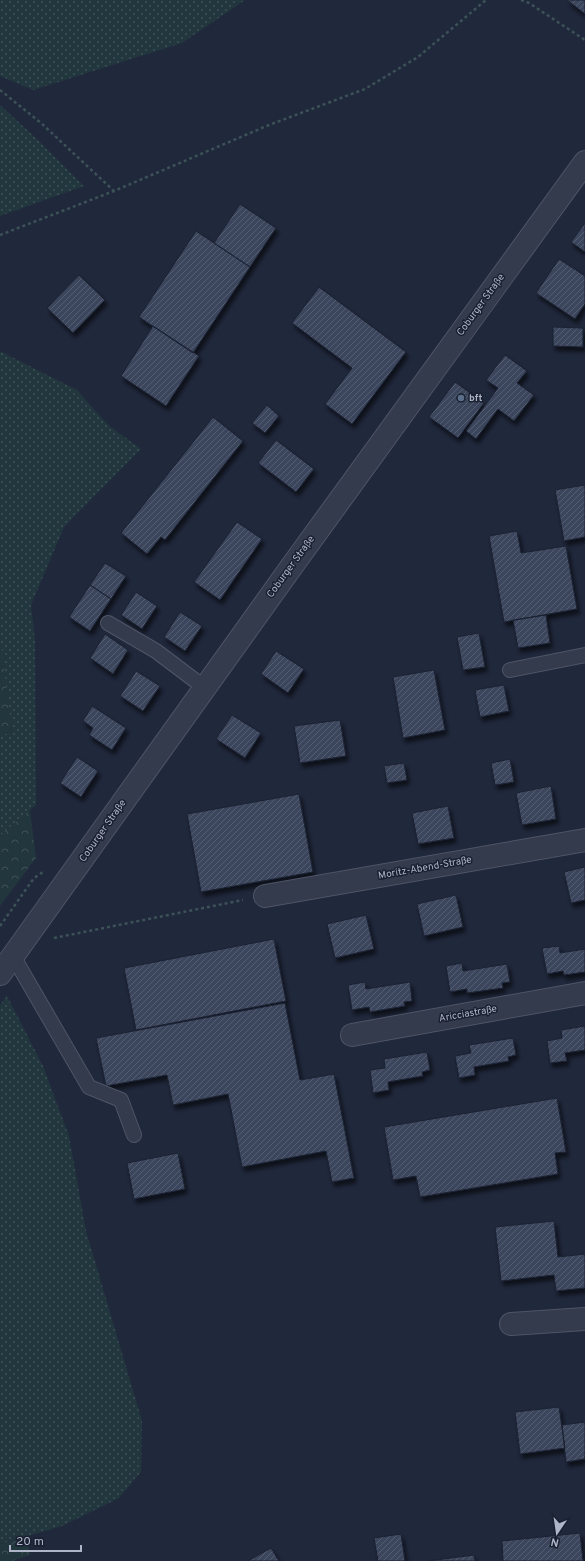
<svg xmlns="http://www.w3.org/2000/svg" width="585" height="1561" font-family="Overpass,sans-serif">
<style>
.grass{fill:url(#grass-dots)}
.forest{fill:url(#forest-crowns)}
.building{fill:url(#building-hatch);stroke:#1b2232;filter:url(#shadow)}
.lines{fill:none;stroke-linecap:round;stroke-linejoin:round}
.service-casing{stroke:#4e5566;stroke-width:16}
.minor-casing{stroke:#4e5566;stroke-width:24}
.tertiary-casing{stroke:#4e5566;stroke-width:24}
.path{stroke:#3c5257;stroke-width:2.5;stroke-dasharray:3 3;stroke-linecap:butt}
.service{stroke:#343b4c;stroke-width:14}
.minor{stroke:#343b4c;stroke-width:22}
.tertiary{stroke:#343b4c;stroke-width:22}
.service-dot{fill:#5c6f8a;stroke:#192030;stroke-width:1.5}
.labels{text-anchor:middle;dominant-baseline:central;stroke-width:3;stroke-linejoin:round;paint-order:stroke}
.street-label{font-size:10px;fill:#aeb5c8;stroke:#192030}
.poi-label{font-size:10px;font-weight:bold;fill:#aeb5c8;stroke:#192030;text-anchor:start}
</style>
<defs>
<pattern id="grass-dots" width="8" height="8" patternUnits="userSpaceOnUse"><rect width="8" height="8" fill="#22363d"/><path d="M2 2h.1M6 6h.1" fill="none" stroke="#405158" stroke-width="1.8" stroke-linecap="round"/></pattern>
<pattern id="forest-crowns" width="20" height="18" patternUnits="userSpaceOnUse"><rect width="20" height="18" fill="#22363d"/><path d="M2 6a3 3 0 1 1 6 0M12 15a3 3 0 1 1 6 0" fill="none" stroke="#405158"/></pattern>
<pattern id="building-hatch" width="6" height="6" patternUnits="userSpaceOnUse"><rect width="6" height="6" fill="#3b445c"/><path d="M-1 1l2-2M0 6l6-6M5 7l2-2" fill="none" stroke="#555d72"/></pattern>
<filter id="shadow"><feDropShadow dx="2.5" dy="4.5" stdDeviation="2" flood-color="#0009"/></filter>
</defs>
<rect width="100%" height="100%" fill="#20283c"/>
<!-- grass -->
<path class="grass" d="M0,0H245L182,43L33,90L0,76Z
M0,105L39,141L84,186L0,216Z
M0,351L77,390L108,425L141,449L64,527L31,605L35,640L36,805L0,836V734H12L0,641Z
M7,996L43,1066L69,1136L86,1231L142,1421L141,1472L119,1498L62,1526L0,1544V1005Z"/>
<!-- forest -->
<path class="forest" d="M0,641L1,643L12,734H0Z
M30,810L36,858L0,906V836Z
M27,1536L30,1555L12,1561H0V1544Z"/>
<!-- building -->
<path class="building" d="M567,0H585V14Z
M240,204L276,228L250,267L214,243Z
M585,223V252L571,242Z
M196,231L250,267L193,353L139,317Z
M559,259L585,276V304L575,319L536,293Z
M79,275L105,300L73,333L47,308Z
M319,287L406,352L352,424L325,404L352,368L292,323Z
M153,326L199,356L166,406L121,376Z
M553,327L583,328V347L553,346Z
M505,355L527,371L517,383L534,395L514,421L498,409L476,439L466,431L498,388L486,380Z
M455,382L484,403L458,438L429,417Z
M267,405L279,416L265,433L252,423Z
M213,417L243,441L165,540L161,537L147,554L121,533Z
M276,440L314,469L296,492L258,463Z
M585,485V537L564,541L555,490Z
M237,522L262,539L220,600L194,582Z
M517,531L521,553L566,546L577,609L504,622L489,536Z
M105,563L126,576L111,599L90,585Z
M90,585L111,599L90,631L69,617Z
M136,592L157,606L142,629L121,615Z
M180,612L202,626L185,651L164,637Z
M546,615L550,643L518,648L513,620Z
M479,633L485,667L463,670L457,637Z
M105,634L128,650L113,674L90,658Z
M276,651L304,669L288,693L261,674Z
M434,670L445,730L403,738L393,677Z
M136,671L160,686L143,711L120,696Z
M504,685L509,711L480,717L475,690Z
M92,706L126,728L112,750L89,735L93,728L83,721Z
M232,715L261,733L245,758L216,739Z
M340,720L346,756L300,763L294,726Z
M77,757L98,771L81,797L60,783Z
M510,759L514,782L495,785L491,763Z
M404,763L407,780L387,783L384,766Z
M551,786L556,819L522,825L516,793Z
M299,794L313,872L201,892L187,814Z
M448,806L454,838L418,844L412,813Z
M585,867V900L571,903L564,872Z
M456,895L463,927L424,936L417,904Z
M366,915L374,949L335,958L327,924Z
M274,939L286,1001L136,1030L124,968Z
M559,946L560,953L585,949V972L564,975L563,971L547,974L542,948Z
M462,963L463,971L507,964L510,982L502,983L503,988L467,993V989L450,992L446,966Z
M365,982L366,989L410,982L412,1001L404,1002L405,1006L370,1012L369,1007L352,1010L348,985Z
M285,1003L300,1080L334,1074L354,1178L332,1182L326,1151L242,1167L228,1094L173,1105L167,1075L106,1086L96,1038Z
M585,1026V1050L565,1053L567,1061L550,1063L547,1041L562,1038L561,1030Z
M513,1038L516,1055L508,1057L509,1061L474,1067L475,1075L459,1078L455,1056L471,1053L469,1045Z
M427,1052L430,1070L422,1072L423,1076L388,1082L389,1090L373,1093L370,1070L385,1068L384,1059Z
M557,1098L566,1152L555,1153L558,1174L420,1197L416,1176L393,1180L384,1127Z
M178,1153L185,1189L134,1199L127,1163Z
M554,1221L558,1257L585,1254V1288L556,1291L554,1275L501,1281L495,1227Z
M559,1407L565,1448L520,1454L515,1412Z
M585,1422V1459L566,1462L562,1425Z
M580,1533L583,1561H503L502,1541Z
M401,1534L405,1561H378L374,1538Z
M271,1548L279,1561H248Z
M474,1555L475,1561H428Z"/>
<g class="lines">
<!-- service casing -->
<g class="service-casing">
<path id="service" d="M108,623L156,651L205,688
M510,670L585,655
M13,956L89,1087L121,1100L134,1135"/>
</g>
<!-- minor casing -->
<g class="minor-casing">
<path id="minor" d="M265,896L585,840
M352,1035L585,993
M511,1324L585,1319"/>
</g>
<!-- tertiary casing -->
<g class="tertiary-casing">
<path id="tertiary" d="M0,974L292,566L585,162"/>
</g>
<!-- path -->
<path class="path" d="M521,0L529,3L585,40
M0,90L41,123L114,191
M0,235L114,191L269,125L365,89L418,57L486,0
M0,926L34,878L43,872
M54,938L243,900"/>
<!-- service -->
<use href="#service" class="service"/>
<!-- minor -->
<use href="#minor" class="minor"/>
<!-- tertiary -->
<use href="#tertiary" class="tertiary"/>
</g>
<!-- markers -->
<circle class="service-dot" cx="461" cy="398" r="4"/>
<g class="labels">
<!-- street labels -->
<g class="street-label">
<text transform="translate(481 305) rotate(-54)">Coburger Straße</text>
<text transform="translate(291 567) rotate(-54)">Coburger Straße</text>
<text transform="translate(103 831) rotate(-55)">Coburger Straße</text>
<text transform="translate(425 868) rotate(-10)">Moritz-Abend-Straße</text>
<text transform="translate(468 1014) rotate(-10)">Aricciastraße</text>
</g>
<!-- poi labels -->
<g class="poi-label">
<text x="469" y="398">bft</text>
</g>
</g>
<!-- north arrow -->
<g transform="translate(557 1533) rotate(193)" stroke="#192030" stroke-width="3" paint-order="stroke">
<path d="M0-3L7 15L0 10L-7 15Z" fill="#aeb5c8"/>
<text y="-6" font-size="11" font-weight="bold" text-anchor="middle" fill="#aeb5c8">N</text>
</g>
<!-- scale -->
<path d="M10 1545v6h71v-6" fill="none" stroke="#aeb5c8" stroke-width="2"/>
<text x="16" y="1545" font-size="12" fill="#aeb5c8" stroke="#192030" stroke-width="3" paint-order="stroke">20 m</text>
</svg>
